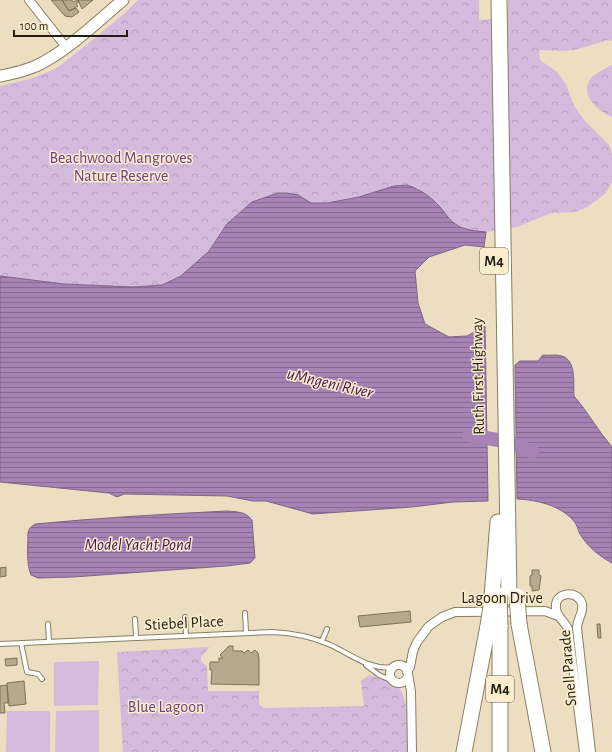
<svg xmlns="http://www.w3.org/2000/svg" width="612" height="752" font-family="'Alegreya Sans',sans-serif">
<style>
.forest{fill:url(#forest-crowns)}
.pitch{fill:#d4bbdd}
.water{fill:url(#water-rules);stroke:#7f6484}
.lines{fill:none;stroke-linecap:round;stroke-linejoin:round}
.river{stroke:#a782b5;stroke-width:14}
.building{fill:#b6aa8d;stroke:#7d7156}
.service-casing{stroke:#897e62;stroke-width:6}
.minor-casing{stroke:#897e62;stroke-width:10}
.secondary-casing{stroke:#897e62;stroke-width:13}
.motorway-casing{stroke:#897e62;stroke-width:17}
.service{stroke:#fff;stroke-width:4}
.minor{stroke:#fff;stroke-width:8}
.secondary{stroke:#fff;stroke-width:11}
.motorway{stroke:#fff;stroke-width:15}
.motorway-bridge-casing{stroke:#897e62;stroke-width:17;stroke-linecap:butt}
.motorway-bridge{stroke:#fff;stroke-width:15}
.labels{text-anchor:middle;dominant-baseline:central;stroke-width:3;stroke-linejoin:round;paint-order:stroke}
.shield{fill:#faedce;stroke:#625b4a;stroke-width:1}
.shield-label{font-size:15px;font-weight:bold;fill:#211d12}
.park-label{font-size:16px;fill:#704080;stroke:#faedce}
.street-label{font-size:16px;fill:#211d12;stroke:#faedce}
.water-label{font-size:17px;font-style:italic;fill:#41104f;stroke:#faedce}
</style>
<defs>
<pattern id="forest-crowns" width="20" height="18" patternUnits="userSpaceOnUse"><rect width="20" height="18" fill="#d4bbdd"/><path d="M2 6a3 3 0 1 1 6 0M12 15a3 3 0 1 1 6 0" fill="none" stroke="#b6a0bd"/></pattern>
<pattern id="water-rules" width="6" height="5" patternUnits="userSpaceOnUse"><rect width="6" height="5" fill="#a782b5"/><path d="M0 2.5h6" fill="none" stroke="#886a92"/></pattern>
</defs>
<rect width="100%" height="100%" fill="#ecdfc1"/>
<!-- forest -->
<path class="forest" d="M138,0H479V20L507,18L508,0H612V41L608,40L575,50L562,51L541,50L539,51L540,60L557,72L566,84L574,106L585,121L609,145L612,154V182L605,194L586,208L575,212L551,213L517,227L486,232L469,230L452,222L418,188L394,186L359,197L319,204L311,203L278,193L252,202L240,212L216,239L209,250L181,276L162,285L133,287L64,284L0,276V86L33,78L57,68L91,41L125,13Z
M612,65V117C599,112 581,97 589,81C593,74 604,69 612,65Z
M209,647V648L201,657V661L207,666L208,691H259V704L263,708L364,706L361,681L369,675C376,677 390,681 396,685C411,696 408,735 407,752H123L117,652Z"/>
<!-- pitch -->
<path class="pitch" d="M99,661L98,705L54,706V662Z
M99,710V752H55L56,711Z
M7,711H50V752H6Z"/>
<!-- water -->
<path class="water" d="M407,185C420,189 431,197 440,207C445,212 448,219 454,223C463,230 475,231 486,232L484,247L465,245L429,257L415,271L418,303L425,324L449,337L467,336L485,326L488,501L453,502L412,507L313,514L266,501H253L227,496L124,494L117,497L109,493L0,482V276L64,284L133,287L162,285L181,276L209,251L227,224L252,202L278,193H287L298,195L311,203H327L359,197L394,186Z
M543,355C548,356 557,354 562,356C577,361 573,384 574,396C588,412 598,431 612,447V563C599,556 588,547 580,534C578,530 577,524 573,520C559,505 537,500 517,499L515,365L520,361H538Z
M227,511C237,512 245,511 252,520L255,558L250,563L226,566L73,577L38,578L31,575C26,562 28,547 28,532L30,528L35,524C99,518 163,514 227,511Z"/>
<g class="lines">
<!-- river -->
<path class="river" d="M469,435L510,442L532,452"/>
</g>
<!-- building -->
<path class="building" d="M51,0H62L69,11L76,8L79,12L72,17L65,16Z
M62,0H72L73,2L78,0L79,2L76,4L78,6L69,11Z
M78,0H93L82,9Z
M6,567V576L0,577V568Z
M532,570H539V575L541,576L539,590L532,591V586H530V576L532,575Z
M410,611L411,622L360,627L358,616Z
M597,624H600L601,638H598Z
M229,646H233V651H242L244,653L248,650L251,653L255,650L258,653L259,658V685L211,684L212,670H210V662H219V658H223L220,655Z
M17,658V665L6,666L5,659Z
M24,681L26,704L9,706L7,683Z
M7,685L8,703H4L5,713H0V686Z"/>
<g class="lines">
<!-- service casing -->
<g class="service-casing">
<path id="service" d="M245,613L246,632
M185,617L186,635
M135,619L136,638
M48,624L49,642
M322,641L327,629
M21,643L27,672L38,674L42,679
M0,644L273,632C292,633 310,636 328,644C350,653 369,671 394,667
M366,665L379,675L393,681"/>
</g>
<!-- minor casing -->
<g class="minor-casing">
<path id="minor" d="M29,0L66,47
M390 674a9 9 0 1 1 18 0a9 9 0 1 1-18 0Z
M407,672L410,667L413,651L417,642L429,626L442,617L455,612H462L545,611L558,616
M408,674L411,691L412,752
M584,752L568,629C565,621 556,617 556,608C554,592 578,589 582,604C584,612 577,620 577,628L591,752"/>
</g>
<!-- secondary casing -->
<g class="secondary-casing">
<path id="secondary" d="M0,76C12,74 24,71 36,66C66,52 97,22 123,0"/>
</g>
<!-- motorway casing -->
<g class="motorway-casing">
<path id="motorway" d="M499,0L509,597
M492,597L498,522
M519,624L543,752
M464,752L488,626
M500,752V625"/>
</g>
<!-- service -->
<use href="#service" class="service"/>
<!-- minor -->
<use href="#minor" class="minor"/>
<!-- secondary -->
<use href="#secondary" class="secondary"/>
<!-- motorway -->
<use href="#motorway" class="motorway"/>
<!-- motorway-bridge casing -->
<g class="motorway-bridge-casing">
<path id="motorway-bridge" d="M499,595L500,625
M517,596L519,624
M488,626L492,600"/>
</g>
<!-- motorway-bridge -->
<use href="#motorway-bridge" class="motorway-bridge"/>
</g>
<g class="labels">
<!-- shield labels -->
<g class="shield">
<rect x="480" y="248" width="28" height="26" rx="3"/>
<rect x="486" y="676" width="28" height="26" rx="3"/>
</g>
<g class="shield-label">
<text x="494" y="261">M4</text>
<text x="500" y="689">M4</text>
</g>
<!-- park labels -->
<g class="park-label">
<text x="121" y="158">Beachwood Mangroves<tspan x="121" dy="18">Nature Reserve</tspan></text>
<text x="166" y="707">Blue Lagoon</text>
</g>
<!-- street labels -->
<g class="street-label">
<text transform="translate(478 376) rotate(-91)">Ruth First Highway</text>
<text x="502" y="598">Lagoon Drive</text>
<text transform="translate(184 623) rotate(-3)">Stiebel Place</text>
<text transform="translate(568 668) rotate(-95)">Snell Parade</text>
</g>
<!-- water labels -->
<g class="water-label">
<text transform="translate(330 383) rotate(13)">uMngeni River</text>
<text x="138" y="544">Model Yacht Pond</text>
</g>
</g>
<!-- scale -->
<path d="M14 30v6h113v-6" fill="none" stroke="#211d12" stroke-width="2"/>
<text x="20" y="30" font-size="12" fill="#211d12" stroke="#faedce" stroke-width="3" paint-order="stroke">100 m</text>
</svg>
